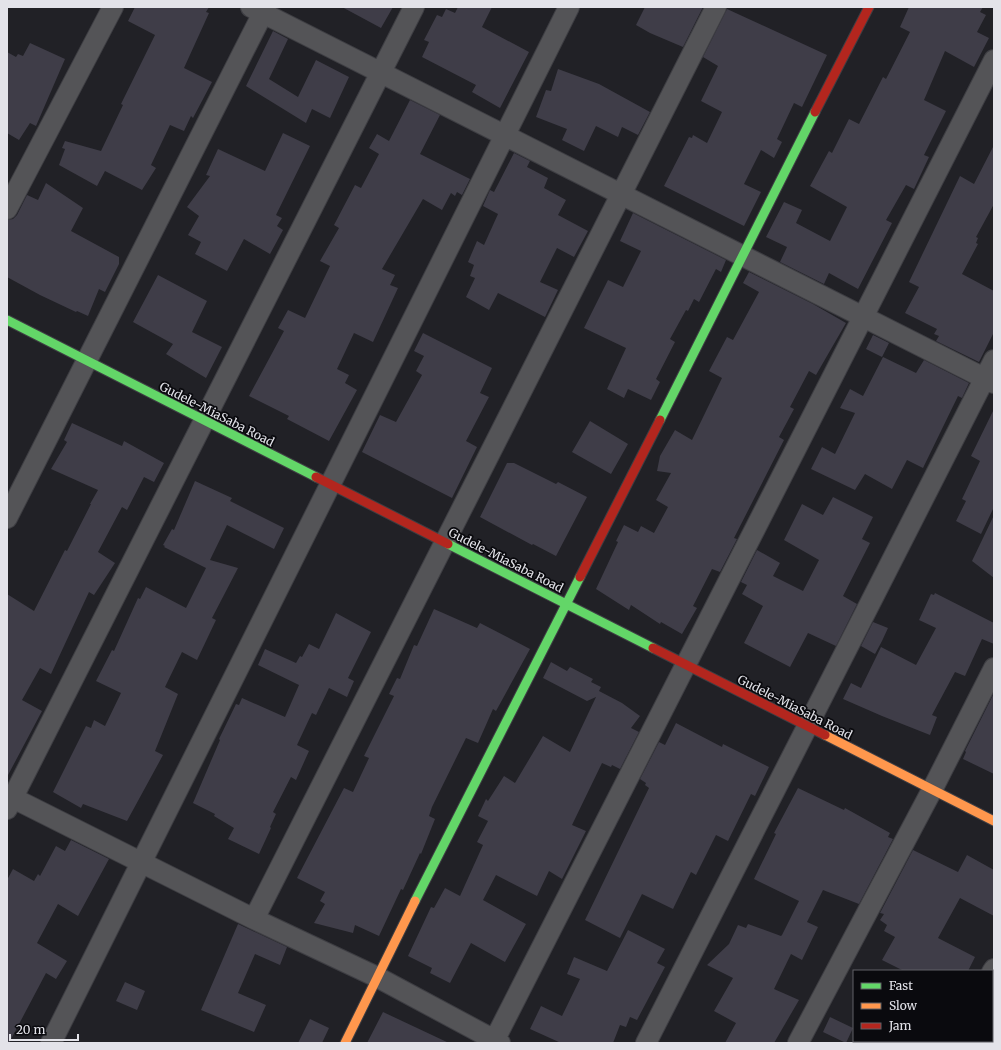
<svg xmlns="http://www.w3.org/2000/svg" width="1001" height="1050" font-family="Merriweather,serif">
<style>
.building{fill:#3f3d48}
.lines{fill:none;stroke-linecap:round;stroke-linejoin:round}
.street-casing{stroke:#3e3e43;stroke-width:22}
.fast-casing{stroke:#3e3e43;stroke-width:11}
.slow-casing{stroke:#3e3e43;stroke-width:11}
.jam-casing{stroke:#3e3e43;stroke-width:11}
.street{stroke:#545457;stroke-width:20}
.fast{stroke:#63d668;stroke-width:9}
.slow{stroke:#ff974d;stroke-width:9}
.jam{stroke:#b3261e;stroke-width:9}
.labels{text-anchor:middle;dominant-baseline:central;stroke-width:3.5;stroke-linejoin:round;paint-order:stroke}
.street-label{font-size:12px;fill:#e3e3e9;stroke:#0a0a0e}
</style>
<rect width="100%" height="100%" fill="#212126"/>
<!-- building -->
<path class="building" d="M135,7H209L206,12L209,13L184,68L212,82L193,118L191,116L184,131L170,125L151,165L156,168L142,190L105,171L97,186L59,165L65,149L62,148L65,141L101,151L123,105L121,104L155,35L128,21Z
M342,7H393L381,28Z
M458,7H492L482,27L529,52L500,108L472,92L476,85L422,57L429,42L424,40L437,15L442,17L446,9L455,13Z
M645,7H703L683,47L650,33L636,25Z
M909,7H983L980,12L986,15L977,32L989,38L974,67L945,51L924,100L946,111L924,155L929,157L914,189L906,185L886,220L892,223L858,289L829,273L824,284L780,262L787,247L766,237L784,202L802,210L796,223L830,241L847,207L810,186L829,151L832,153L849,119L859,124L883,77L886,79L910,32L900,27Z
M727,9L827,55L802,107L794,103L777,139L782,142L774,158L761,150L744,184L761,192L744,226L664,186L689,137L692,138L693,135L707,143L722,112L701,101L718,66L703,57Z
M273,31L288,39L269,79L298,97L316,60L349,77L330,118L312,109L306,123L246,86Z
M30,43L65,59L36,126L30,123L19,140L7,133V52L16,57L18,54L23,56Z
M558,69L599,84L650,112L638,135L622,127L618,137L596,126L584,151L562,140L567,129L536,117L546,90L551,91Z
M410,100L440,115L420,154L470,179L462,195L457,192L455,196L451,193L442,210L423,199L382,269L395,275L390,285L398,288L373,342L354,333L337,369L349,375L345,383L357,390L329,441L287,419L289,416L249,396L284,331L278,328L288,310L305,318L330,266L320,261L339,228L334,225L355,185L361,188L379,154L369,148L377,134L389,141Z
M283,133L310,146L276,215L282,218L277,226L283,230L270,254L244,239L227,271L195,254L201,242L188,235L199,216L187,207L210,176L206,175L218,149L265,171Z
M994,145V204L976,237L978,238L976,243L978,244L962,274L994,291V332L979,362L936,341L939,336L934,334L937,329L905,313L919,287L909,282L960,176L974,184Z
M514,153L530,161L527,167L548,178L544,188L566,200L558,215L588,231L574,257L557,248L540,282L558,290L545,317L498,293L489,310L466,297L475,278L470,276L474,265L468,262L477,241L484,245L498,214L483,206L490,190L494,192Z
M46,183L83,208L71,231L119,257V264L105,292L99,289L88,316L77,311L76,312L40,295L7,277V220L13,219L17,215L27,195L38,200Z
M633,213L726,260L721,272L716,269L699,302L694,299L688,311L686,310L670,339L675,342L656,379L660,382L651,400L628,389L624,398L607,389L626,348L584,328L608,280L623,287L641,251L620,241Z
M749,272L813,304L846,323L816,375L809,371L790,407L794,409L779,437L784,440L734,538L737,539L720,572L712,569L693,606L697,608L682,634L661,622L660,624L631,605L629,610L596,589L618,542L616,541L624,525L638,532L641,526L654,533L668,507L656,500L671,473L657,471L660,456L675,430L692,440L722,378L709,371L727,337L733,340L759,292L743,283Z
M158,275L207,301L192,332L222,347L206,378L166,354L173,344L133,322Z
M423,333L492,368L480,393L489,397L466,441L477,447L452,498L362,452L380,415L396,422L422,375L416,371L424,356L414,351Z
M873,335L889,343L882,357L866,349Z
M883,357L916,373L924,360L969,383L962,398L958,396L923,468L907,460L892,489L865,474L855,490L811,469L822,447L835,454L855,413L840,408L850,389L863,396Z
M994,409V507L981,534L956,521L966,501L962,499L980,461L971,456Z
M590,421L628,444L611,474L572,452Z
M72,423L122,446L124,441L164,463L154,482L144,477L127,510L122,507L98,552L115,563L94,595L89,592L51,674L40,668L22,700L42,711L7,777V594L34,611L65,550L67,551L91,504H90L98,490L51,469L67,442L64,440Z
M507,463H514L556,484L558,482L587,497L556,556L533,544L532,545L480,517Z
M195,481L232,498L230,501L284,528L274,549L227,525L210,560L238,568L212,618L216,620L197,660L182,652L165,687L178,694L155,751L163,755L127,821L83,804L81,808L53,792L86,726L91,728L94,720L105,726L121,693L96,681L112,650L114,651L138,598L140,599L146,587L186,608L206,568L164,547L165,546L163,545L172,529L174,530Z
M833,497L873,517L862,539L870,543L843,596L857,604L836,646L808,633L790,667L744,643L763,606L742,594L747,585L741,582L757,550L780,563L773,576L803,591L819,560L784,540L802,504L823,515Z
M994,515V578L972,561Z
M935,593L994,623V644L982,639L965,676L955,672L932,715L937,717L930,735L882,716L843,699L851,683L861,688L881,647L916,665L936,628L919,620L931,594L934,595Z
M434,609L477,628L480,623L530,649L496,711L493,709L478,743L466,738L432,807L429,816L435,819L421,854L420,853L403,890L401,889L379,936L355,925L353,933L314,923L325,904L320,901L325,892L297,878L344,788L353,792L369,758L364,756L394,696L389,694L397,678L400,679L414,645L417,646Z
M336,613L371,632L348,678L354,681L347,697L329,688L316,715L312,713L297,745L309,751L296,780L291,777L273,812L276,814L270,827L271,828L259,854L228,839L234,828L214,816L215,814L193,803L220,740L219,739L236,704L239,705L242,698L285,717L299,685L258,665L265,649L296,663L300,656L302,657L309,644L319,649Z
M873,622L888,628L882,641L875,654L861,646Z
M551,662L567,671L570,667L593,679L591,682L601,687L599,691L622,703L640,716L631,728L639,732L620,769L612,765L611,767L602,763L572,825L586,831L562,879L549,871L537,896L496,875L483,900L526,924L505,962L471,943L450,983L430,973L432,968L408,956L431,907L434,908L445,888L460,896L483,845L477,842L488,821L478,816L486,799L488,801L504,776L515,783L543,736L570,752L596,697L587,701L543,678Z
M994,693V774L963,759L966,752L965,751Z
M676,723L722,747L723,744L769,767L755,796L751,794L728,841L716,835L696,875L691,872L673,909L642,894L620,938L585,920L649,788L645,785L646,783L640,779L659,742L665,745Z
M798,788L844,810L845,808L890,833L888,837L893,839L859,904L823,890L807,922L818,927L802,960L791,954L774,989L799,1000L774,1043H725L736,1023L714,1011L733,978L707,965L729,944L738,925L746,928L748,924L781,936L782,935L799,901L754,879L776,834L774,833Z
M71,840L109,859L78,916L58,904L37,943L67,961L56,979L46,973L9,1043H7V880L13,869L34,881L38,874L40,876L56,846L65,851Z
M913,850L958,872L967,855L994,870V916L960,898L938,938L975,957L968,971H904L882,960L895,937L884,931L887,925L880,920L884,914L880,913Z
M238,924L287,947L280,965L255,954L238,993L266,1005L254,1032L201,1010Z
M628,930L665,949L657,963L665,967L637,1020L630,1017L626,1027L620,1025L613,1043H561L530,1029L541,1006L562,1016L580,979L567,974L574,957L607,971Z
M125,982L145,991L137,1010L116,1001Z
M383,1012L449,1043H367Z
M830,1017L853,1028L846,1043L823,1032Z
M310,1019L329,1028L322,1043H298Z"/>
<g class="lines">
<!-- street casing -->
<g class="street-casing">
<path id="street" d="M251,7L994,383
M7,209L113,7
M7,518L266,7
M7,795L254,919L377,977L500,1043
M7,809L414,7
M254,919L716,7
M992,972L994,969
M51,1043L569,7
M493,1043L994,60
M646,1043L994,360
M798,1043L932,790L994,668
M953,1043L955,1041"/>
</g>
<!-- fast casing -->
<g class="fast-casing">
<path id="fast" d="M7,320L316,477
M660,420L815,112
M448,544L653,648
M415,901L580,577"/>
</g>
<!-- slow casing -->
<g class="slow-casing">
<path id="slow" d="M825,735L994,821
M345,1043L415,901"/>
</g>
<!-- jam casing -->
<g class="jam-casing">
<path id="jam" d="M815,112L869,7
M316,477L448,544
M580,577L660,420
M653,648L825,735"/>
</g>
<!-- street -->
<use href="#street" class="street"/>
<!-- fast -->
<use href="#fast" class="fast"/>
<!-- slow -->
<use href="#slow" class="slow"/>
<!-- jam -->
<use href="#jam" class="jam"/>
</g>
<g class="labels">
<!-- street labels -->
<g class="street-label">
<text transform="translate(217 414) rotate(27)">Gudele-MiaSaba Road</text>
<text transform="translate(506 560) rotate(27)">Gudele-MiaSaba Road</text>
<text transform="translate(795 707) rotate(27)">Gudele-MiaSaba Road</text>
</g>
</g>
<!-- border -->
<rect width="1001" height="1050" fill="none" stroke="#e3e3e9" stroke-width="16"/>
<!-- legend -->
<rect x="853" y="970" width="140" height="72" fill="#0a0a0e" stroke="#616166"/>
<rect x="861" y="983" width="20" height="6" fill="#63d668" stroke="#616166"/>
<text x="889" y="990" font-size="12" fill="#e3e3e9">Fast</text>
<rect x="861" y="1003" width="20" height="6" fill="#ff974d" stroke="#616166"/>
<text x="889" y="1010" font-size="12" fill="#e3e3e9">Slow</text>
<rect x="861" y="1023" width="20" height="6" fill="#b3261e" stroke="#616166"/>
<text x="889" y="1030" font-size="12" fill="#e3e3e9">Jam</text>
<!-- scale -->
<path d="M10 1034v6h68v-6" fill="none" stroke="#e3e3e9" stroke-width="2"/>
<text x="16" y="1034" font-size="12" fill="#e3e3e9" stroke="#0a0a0e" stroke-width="3" paint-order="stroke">20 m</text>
</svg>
